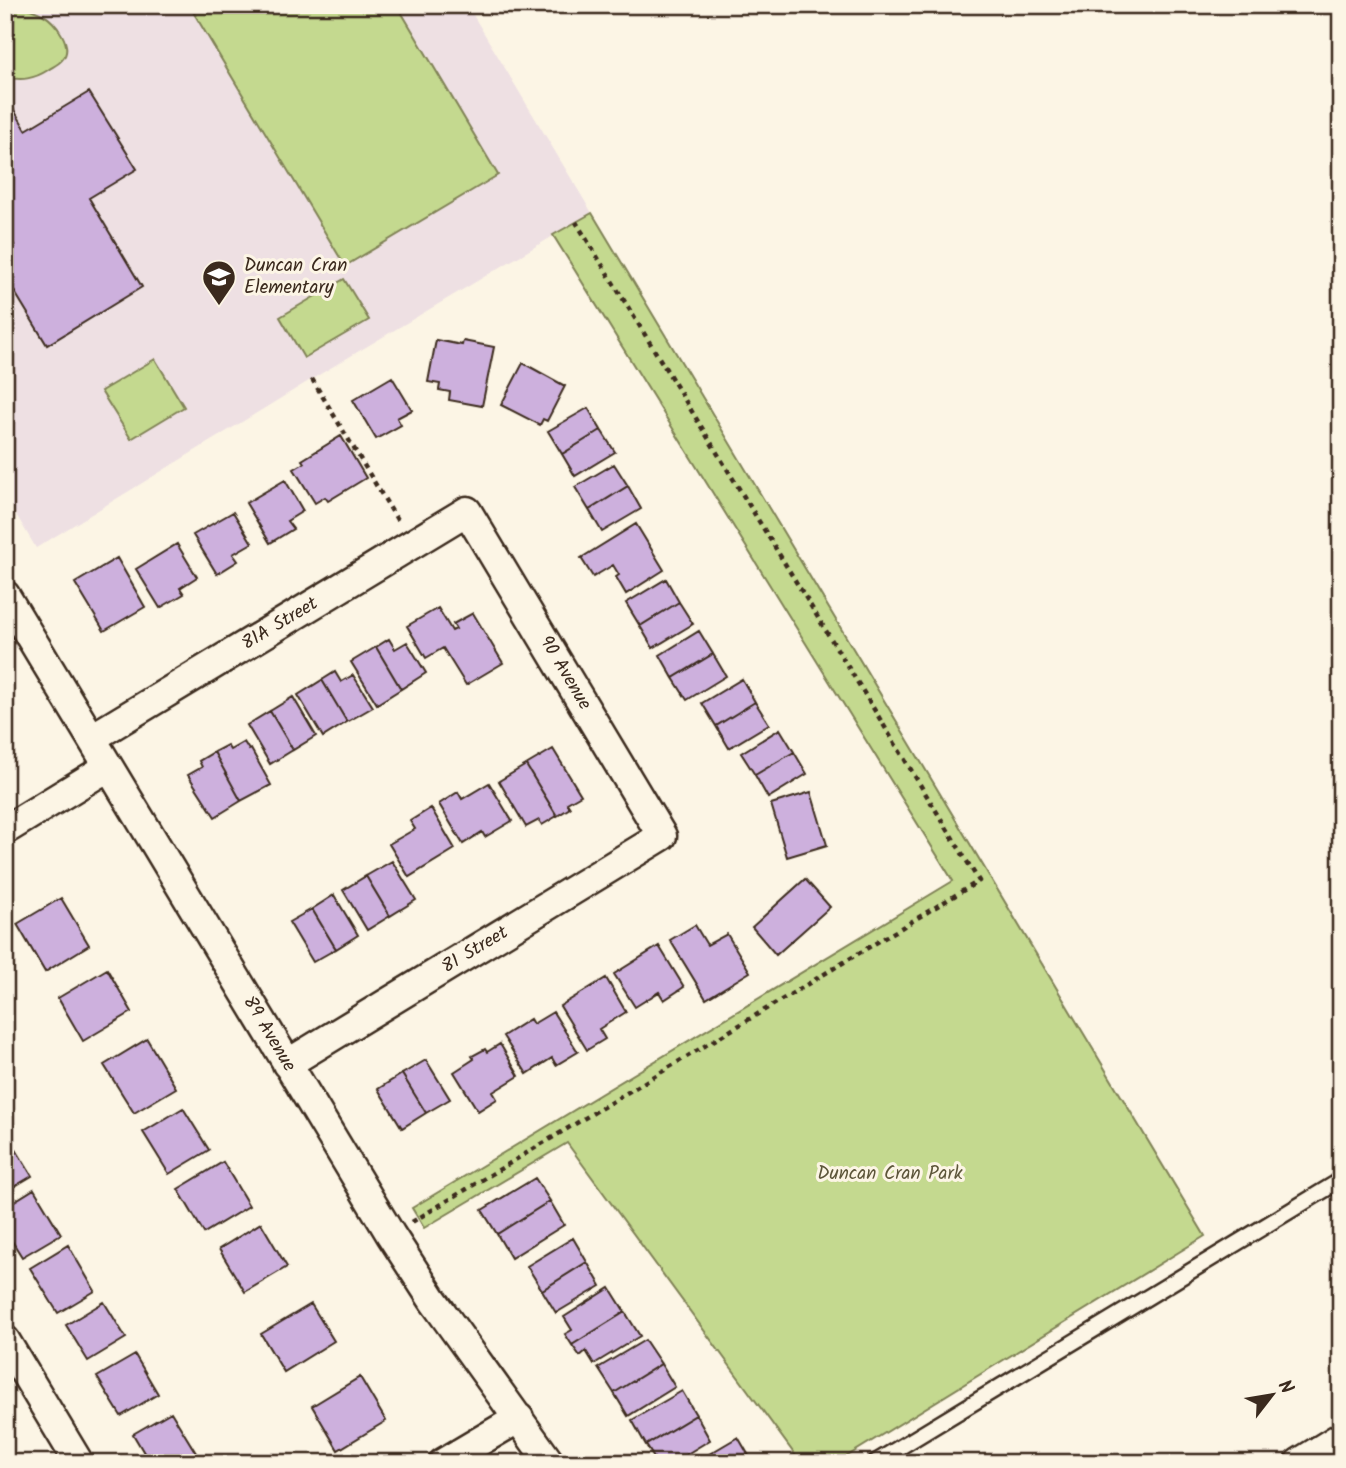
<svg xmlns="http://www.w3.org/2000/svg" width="1346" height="1468" font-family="Kalam,sans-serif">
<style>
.built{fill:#eee0e3}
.green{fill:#c4d98f;stroke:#808256;stroke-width:2}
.building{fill:#cdb0dd;stroke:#3b2a1e;stroke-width:2}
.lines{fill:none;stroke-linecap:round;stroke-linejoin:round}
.service-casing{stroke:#3b2a1e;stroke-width:19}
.minor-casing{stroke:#3b2a1e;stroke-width:33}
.path{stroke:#3b2a1e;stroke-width:4.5;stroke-dasharray:5 5;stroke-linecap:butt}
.service{stroke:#fcf5e5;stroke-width:14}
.minor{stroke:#fcf5e5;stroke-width:28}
.labels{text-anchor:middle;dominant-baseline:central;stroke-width:6;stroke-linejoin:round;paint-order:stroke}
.poi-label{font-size:19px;fill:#3b2a1e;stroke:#fcf5e5;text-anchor:start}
.street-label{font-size:19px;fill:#3b2a1e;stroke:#fcf5e5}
.park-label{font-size:19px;fill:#5d563a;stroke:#fcf5e5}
</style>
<rect width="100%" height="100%" fill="#fcf5e5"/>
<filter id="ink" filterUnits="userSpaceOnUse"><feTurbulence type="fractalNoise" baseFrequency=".0143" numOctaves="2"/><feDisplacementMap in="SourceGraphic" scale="14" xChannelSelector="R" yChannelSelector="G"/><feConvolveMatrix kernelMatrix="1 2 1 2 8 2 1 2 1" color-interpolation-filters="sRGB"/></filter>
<g filter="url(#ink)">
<!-- built -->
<path class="built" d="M5,5H467L592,213L312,379L36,548L5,496Z"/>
<!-- green -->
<path class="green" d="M189,5H397L498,175L345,266Z
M26,7C31,10 37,11 42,14C55,21 75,46 62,60C59,64 52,67 48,70C34,79 22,81 5,77V14Z
M592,213L1205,1236L836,1463H801L567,1143L424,1228L412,1208L953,881L553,235Z
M344,279L369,320L304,358L280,317Z
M155,359L184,407L131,439L101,391Z"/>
<!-- building -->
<path class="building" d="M89,92L137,169L89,198L142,287L47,345L5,276V250L14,245L8,235L5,237V95L26,130Z
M436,340L462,345L463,341L494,347L482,406L449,400L450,392L439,390L440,384L428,382Z
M523,363L565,386L547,421L543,419L540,425L501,405Z
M392,377L412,410L397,418L401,425L376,439L353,400Z
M588,408L601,430L562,454L548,431Z
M601,430L615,452L575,476L562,454Z
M341,436L366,478L328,501L325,497L315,503L294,469L304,463L302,460Z
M614,464L628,486L589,510L575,487Z
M285,480L303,511L287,521L293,529L270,543L246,503Z
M628,486L641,509L602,532L589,510Z
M233,512L252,543L233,554L238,561L217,574L193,535Z
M636,524L664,570L626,594L616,577L619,575L613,565L593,577L581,558Z
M177,544L197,577L180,588L184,594L160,608L136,569Z
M117,558L145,607L104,631L75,583Z
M666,579L679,602L640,626L626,603Z
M679,602L693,624L653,648L640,626Z
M438,608L452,631L456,629L453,624L473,613L503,663L466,685L443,648L426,658L407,626Z
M699,631L713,654L673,678L660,655Z
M389,639L395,649L407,642L426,673L401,689L376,647Z
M376,647L401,689L377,704L351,662Z
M713,654L726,676L687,700L673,678Z
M335,672L341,682L353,675L373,707L347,722L322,680Z
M742,679L755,702L716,726L702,703Z
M322,680L347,722L323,737L298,695Z
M293,697L316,736L293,750L270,711Z
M755,702L769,724L729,748L716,726Z
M270,711L293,750L270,764L247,725Z
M780,729L794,752L755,775L741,753Z
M244,742L249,750L251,749L271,785L241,801L214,752L227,745L230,750Z
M553,749L581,795L567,803L570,808L557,816L526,765Z
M214,752L241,801L215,817L188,775L202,767L199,761Z
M794,752L807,774L768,798L755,775Z
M526,765L557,816L542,825L539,820L526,827L499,781Z
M489,783L512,821L485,837L482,832L463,844L439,804L458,792L462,799Z
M811,792L827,845L787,857L771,804Z
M431,808L455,849L409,877L389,844L415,829L410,821Z
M392,861L416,900L390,916L366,876Z
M366,876L390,916L367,930L343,890Z
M805,879L830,907L776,955L752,927Z
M334,895L358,935L336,949L312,909Z
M61,898L89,945L45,972L17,924Z
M312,909L336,949L313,962L289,922Z
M695,925L707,945L727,934L750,972L706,999L670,940Z
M659,946L684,987L664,1000L659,992L635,1007L614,974Z
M107,969L132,1012L83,1041L58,998Z
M606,978L626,1012L599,1029L605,1039L587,1050L560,1006Z
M553,1012L578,1052L556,1065L552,1058L527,1074L503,1036L530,1019L533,1024Z
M147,1039L176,1088L134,1113L104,1065Z
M500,1044L519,1076L493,1092L497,1099L478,1111L454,1072L474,1059L472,1056L485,1049L487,1052Z
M426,1060L450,1099L426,1113L402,1074Z
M402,1074L426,1113L402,1128L378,1089Z
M183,1108L209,1150L169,1174L143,1132Z
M6,1133L32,1176L5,1192V1134Z
M223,1162L249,1206L204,1233L178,1189Z
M535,1178L550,1201L497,1234L482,1210Z
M34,1189L61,1234L22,1257L5,1230V1207Z
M550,1201L564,1225L511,1258L497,1234Z
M261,1223L287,1267L245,1292L219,1249Z
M573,1238L587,1262L542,1290L527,1266Z
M68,1245L95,1291L58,1313L30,1268Z
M587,1262L601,1286L556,1313L542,1290Z
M610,1288L625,1312L572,1345L565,1334L572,1330L564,1317Z
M104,1302L126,1338L88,1361L66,1325Z
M311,1304L334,1341L284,1372L261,1334Z
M625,1312L640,1336L594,1364L586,1351L580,1356L572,1345Z
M645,1340L661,1364L614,1393L598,1368Z
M135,1355L158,1394L121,1416L97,1377Z
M661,1364L675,1387L628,1416L614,1393Z
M360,1377L386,1421L338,1450L312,1406Z
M682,1391L696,1415L646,1445L632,1420Z
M171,1412L196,1453L180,1463H150L133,1434Z
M696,1415L710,1440L672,1463H657L646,1445Z
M738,1437L752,1461L749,1463H694Z"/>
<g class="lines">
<!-- service casing -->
<g class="service-casing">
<path id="service" d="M874,1463L1341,1180"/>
</g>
<!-- minor casing -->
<g class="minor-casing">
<path id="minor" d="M5,595L391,1235L433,1300L550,1463
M92,738L467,511L662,836L287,1064
M5,830L108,767
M5,1340L79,1463
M443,1463L519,1418
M1299,1463L1341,1437"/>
</g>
<!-- path -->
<path class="path" d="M312,379L399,523
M412,1222L979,881L576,222"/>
<!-- service -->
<use href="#service" class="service"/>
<!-- minor -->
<use href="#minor" class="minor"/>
</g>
</g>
<!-- icons -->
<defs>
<g id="school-pin" transform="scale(1.75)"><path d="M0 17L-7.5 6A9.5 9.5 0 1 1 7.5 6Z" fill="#3b2a1e" stroke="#fcf5e5"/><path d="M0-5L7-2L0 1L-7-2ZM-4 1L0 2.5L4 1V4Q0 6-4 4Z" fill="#fff"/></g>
</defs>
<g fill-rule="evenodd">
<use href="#school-pin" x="219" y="277"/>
</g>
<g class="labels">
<!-- poi labels -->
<g class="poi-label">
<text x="244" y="266">Duncan Cran<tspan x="244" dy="22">Elementary</tspan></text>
</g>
<!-- street labels -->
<g class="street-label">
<text transform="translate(280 624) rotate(-31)">81A Street</text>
<text transform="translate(565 673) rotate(59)">90 Avenue</text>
<text transform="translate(475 950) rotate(-31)">81 Street</text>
<text transform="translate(269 1034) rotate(59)">89 Avenue</text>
</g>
<!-- park labels -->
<g class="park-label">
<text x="890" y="1174">Duncan Cran Park</text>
</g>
</g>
<!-- margin -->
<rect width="1346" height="1468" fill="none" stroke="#fcf5e5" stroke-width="28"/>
<rect x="14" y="14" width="1318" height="1440" fill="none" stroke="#3b2a1e" stroke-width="2.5" filter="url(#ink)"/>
<!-- north arrow -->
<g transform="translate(1272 1395) rotate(59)" stroke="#fcf5e5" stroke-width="5" paint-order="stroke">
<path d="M0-5L12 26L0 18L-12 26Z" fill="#3b2a1e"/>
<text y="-10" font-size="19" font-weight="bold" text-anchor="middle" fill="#3b2a1e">N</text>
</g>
</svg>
